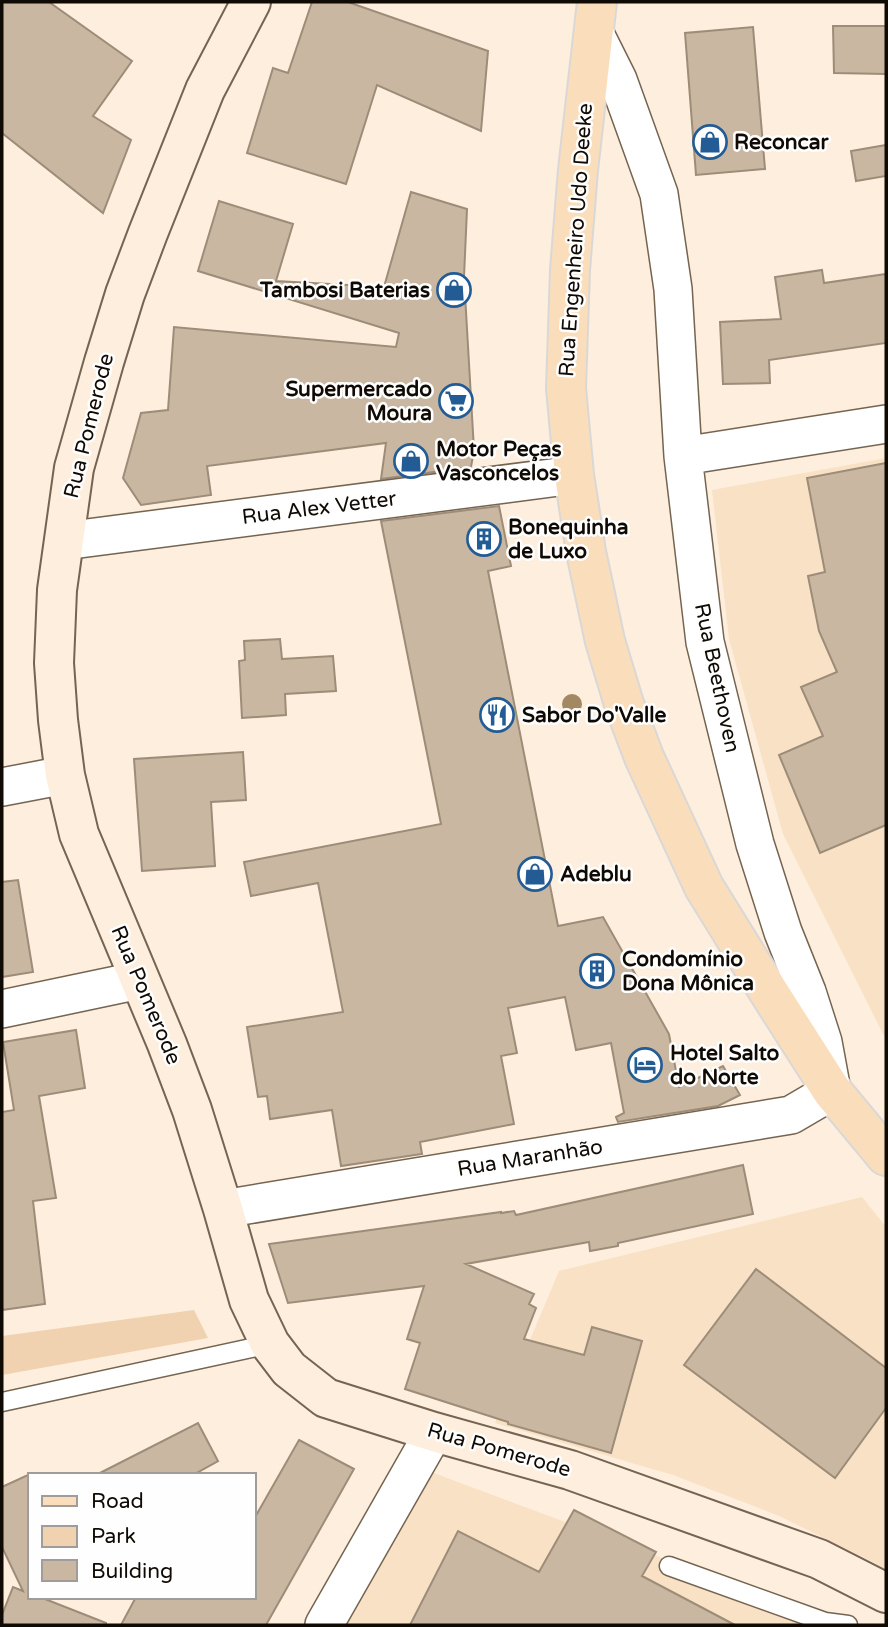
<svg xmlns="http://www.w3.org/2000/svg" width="888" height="1627" font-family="'Varela Round',sans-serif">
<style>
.built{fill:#f9e1c5}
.green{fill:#f0d2b0}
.building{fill:#c9b7a2;stroke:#9d8c78;stroke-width:2}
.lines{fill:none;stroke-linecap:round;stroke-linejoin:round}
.lane-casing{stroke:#746451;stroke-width:21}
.street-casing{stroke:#746451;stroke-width:40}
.secondary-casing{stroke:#746451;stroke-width:42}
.primary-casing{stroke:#d9d8d7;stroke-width:42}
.lane{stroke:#fff;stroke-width:18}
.street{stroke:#fff;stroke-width:37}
.secondary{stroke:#fdeedd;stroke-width:38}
.primary{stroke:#fadebc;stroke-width:38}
.tree{fill:#a28863}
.labels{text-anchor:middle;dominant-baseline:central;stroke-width:5;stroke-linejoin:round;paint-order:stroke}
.poi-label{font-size:21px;font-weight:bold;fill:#100a04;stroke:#fefefe;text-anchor:start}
.street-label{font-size:21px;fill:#100a04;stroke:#fefefe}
</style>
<rect width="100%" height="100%" fill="#feeedd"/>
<!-- built -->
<path class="built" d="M886,458V1040L783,834L729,639L712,490Z
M862,1197L886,1227V1570L875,1563L777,1515L673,1475L495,1423L559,1271Z
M431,1472L842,1625H343Z"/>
<!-- green -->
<path class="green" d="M194,1310L208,1338L2,1375V1336Z"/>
<!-- building -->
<path class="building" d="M2,2H49L132,61L93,116L131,140L103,213L2,133Z
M312,2H348L488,51L481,131L377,85L346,184L247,153L273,68L288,73Z
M833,26H886V74L834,73Z
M753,27L765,169L696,175L685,33Z
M886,145V176L856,181L851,151Z
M411,192L467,209L464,277L474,450L471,467L381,479L386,443L207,466L211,495L141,505L123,478L141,413L168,410L174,327L396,347L399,333L198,271L219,201L293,224L276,281L384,287Z
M822,270L824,283L886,274V343L769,360L770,383L723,384L720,322L781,319L775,277Z
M886,463V825L820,853L779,755L823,736L801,687L837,672L819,631L808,576L825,572L807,478Z
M499,506L511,566L488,571L558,926L603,917L669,1034L679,1087L723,1066L740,1095L718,1106L618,1122L616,1117L624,1113L611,1043L576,1050L565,997L508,1008L517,1053L501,1056L514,1124L420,1142L422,1154L341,1166L332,1110L270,1119L267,1096L258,1097L247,1027L343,1012L318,883L251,896L244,862L441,824L381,521Z
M280,639L282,659L333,656L336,691L285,694L286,715L242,718L239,661L245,660L244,641Z
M243,752L246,800L211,802L215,866L142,871L134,759Z
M18,880L33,972L2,977V882Z
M76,1030L85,1088L39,1096L56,1198L33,1201L45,1304L2,1310V1112L14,1110L3,1042Z
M743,1165L753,1214L618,1243V1246L590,1251L589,1242L466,1264L534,1294L529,1304L536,1308L524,1339L584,1355L592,1327L642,1341L611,1453L508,1424V1422L405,1389L420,1343L407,1339L424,1286L288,1303L269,1244L501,1212V1213L514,1211L516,1215Z
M756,1269L886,1368V1408L835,1478L684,1365Z
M198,1423L218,1461L193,1475H96Z
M299,1440L354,1469L266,1625H121L136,1597H254V1519Z
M30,1474V1597H40L106,1623V1625H2V1615L13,1587L23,1591L2,1547V1487Z
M574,1510L656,1552L642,1576L735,1625H410L458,1531L539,1572Z"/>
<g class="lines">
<!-- lane casing -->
<g class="lane-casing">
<path id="lane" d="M2,1402L270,1344
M669,1566L825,1622L848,1625"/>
</g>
<!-- street casing -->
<g class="street-casing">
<path id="street" d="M683,456L886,424
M64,541L574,475
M2,787L65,775
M2,1009L140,980
M223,1209L791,1115L832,1091L823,1042L807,992L783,932L755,844L705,642L683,456L673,289L659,194L618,80L594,32
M324,1625L434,1432"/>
</g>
<!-- secondary casing -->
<g class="secondary-casing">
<path id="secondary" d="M251,2L205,90L148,233L125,294L104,362L74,468L57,590L54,663L58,720L65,775L79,834L167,1044L192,1110L223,1209L249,1300L270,1344L289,1369L326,1398L434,1432L570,1470L819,1559L886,1593"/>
</g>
<!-- primary casing -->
<g class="primary-casing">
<path id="primary" d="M597,2L578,170L570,270L566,388L574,475L586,552L605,641L624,704L644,757L704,887L772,997L832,1091L886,1156"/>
</g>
<!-- lane -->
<use href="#lane" class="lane"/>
<!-- street -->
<use href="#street" class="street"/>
<!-- secondary -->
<use href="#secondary" class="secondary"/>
<!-- primary -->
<use href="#primary" class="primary"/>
</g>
<!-- trees -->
<circle class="tree" cx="572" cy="704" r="10"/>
<!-- icons -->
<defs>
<g id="shop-ring" transform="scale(1.75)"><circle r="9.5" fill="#fefefe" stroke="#235c94" stroke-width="1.5"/><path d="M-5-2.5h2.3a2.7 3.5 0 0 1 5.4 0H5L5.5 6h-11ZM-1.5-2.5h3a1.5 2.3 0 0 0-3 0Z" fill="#235c94"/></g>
<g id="supermarket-ring" transform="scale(1.75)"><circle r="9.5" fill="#fefefe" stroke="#235c94" stroke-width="1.5"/><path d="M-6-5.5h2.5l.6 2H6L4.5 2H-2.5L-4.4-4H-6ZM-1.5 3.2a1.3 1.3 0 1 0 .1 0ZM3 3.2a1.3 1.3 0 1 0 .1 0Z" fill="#235c94"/></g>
<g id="building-ring" transform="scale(1.75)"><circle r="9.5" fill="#fefefe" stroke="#235c94" stroke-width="1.5"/><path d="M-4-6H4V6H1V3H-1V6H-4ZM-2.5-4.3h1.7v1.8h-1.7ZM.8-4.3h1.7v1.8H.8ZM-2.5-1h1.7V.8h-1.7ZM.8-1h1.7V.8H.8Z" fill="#235c94"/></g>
<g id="restaurant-ring" transform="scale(1.75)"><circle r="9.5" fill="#fefefe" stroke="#235c94" stroke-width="1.5"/><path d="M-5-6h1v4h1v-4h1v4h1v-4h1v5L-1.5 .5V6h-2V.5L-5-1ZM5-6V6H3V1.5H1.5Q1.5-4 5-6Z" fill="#235c94"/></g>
<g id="hotel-ring" transform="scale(1.75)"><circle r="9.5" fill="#fefefe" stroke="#235c94" stroke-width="1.5"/><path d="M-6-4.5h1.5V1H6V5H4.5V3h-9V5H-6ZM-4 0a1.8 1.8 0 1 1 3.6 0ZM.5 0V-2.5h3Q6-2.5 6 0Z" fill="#235c94"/></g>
</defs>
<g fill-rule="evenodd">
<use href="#shop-ring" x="710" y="142"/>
<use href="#shop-ring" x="454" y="290"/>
<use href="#supermarket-ring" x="456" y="401"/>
<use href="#shop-ring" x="411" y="461"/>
<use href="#building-ring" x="484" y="539"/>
<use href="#restaurant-ring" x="497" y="715"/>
<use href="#shop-ring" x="535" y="874"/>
<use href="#building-ring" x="597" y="971"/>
<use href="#hotel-ring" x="645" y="1065"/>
</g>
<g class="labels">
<!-- poi labels -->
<g class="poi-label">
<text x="734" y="142">Reconcar</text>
<text x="430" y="290" text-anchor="end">Tambosi Baterias</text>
<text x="432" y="389" text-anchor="end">Supermercado<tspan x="432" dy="24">Moura</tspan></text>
<text x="436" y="449">Motor Peças<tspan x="436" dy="24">Vasconcelos</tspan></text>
<text x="508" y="527">Bonequinha<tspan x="508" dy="24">de Luxo</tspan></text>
<text x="522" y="715">Sabor Do'Valle</text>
<text x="560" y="874">Adeblu</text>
<text x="622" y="959">Condomínio<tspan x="622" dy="24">Dona Mônica</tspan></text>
<text x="670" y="1053">Hotel Salto<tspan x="670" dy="24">do Norte</tspan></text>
</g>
<!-- street labels -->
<g class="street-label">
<text transform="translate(576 240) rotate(-86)">Rua Engenheiro Udo Deeke</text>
<text transform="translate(89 426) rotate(-76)">Rua Pomerode</text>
<text transform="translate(319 508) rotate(-7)">Rua Alex Vetter</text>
<text transform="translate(717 678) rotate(78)">Rua Beethoven</text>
<text transform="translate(146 995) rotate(67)">Rua Pomerode</text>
<text transform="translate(530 1158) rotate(-9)">Rua Maranhão</text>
<text transform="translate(499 1450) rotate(16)">Rua Pomerode</text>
</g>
</g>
<!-- border -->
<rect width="888" height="1627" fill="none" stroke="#100a04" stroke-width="7"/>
<!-- legend -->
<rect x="28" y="1473" width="228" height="126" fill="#fefefe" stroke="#9f9c9a" stroke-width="2"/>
<rect x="42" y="1496" width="35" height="10" fill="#fadebc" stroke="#9f9c9a" stroke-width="2"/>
<text x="91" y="1508" font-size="21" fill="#100a04">Road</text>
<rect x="42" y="1526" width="35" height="21" fill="#f0d2b0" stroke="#9f9c9a" stroke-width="2"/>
<text x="91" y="1543" font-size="21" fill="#100a04">Park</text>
<rect x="42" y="1560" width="35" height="21" fill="#c9b7a2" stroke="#9f9c9a" stroke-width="2"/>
<text x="91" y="1578" font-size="21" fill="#100a04">Building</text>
</svg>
